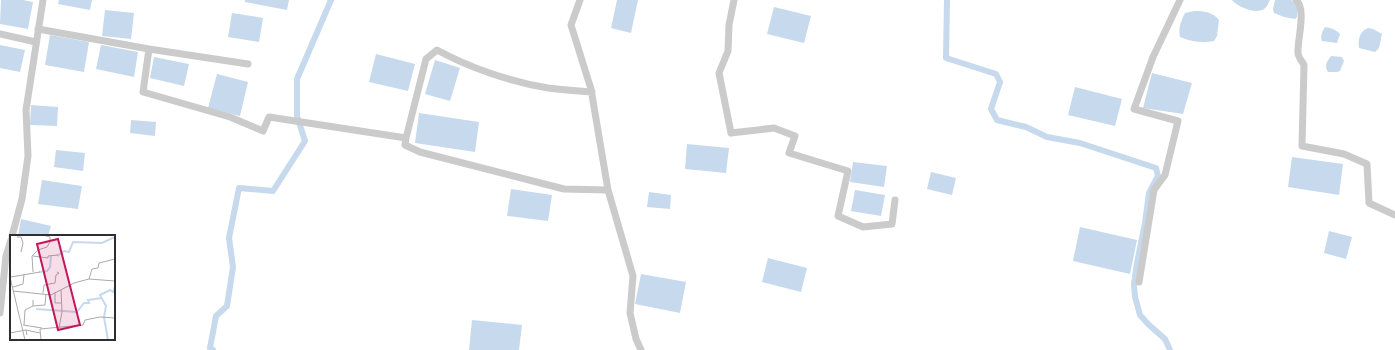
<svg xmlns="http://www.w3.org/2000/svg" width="1395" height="350" font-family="'Fira Sans Condensed',sans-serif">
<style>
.water{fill:#c7d9ec}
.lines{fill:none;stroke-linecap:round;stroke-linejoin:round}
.canal{stroke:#c7d9ec;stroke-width:6}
.minor{stroke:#cbcbcb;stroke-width:7}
.inset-river{fill:none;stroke:#c7d9ec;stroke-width:2}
.inset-road{fill:none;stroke:#ababab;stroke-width:1}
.view{fill:#c2185b;fill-opacity:0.15;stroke:#c2185b;stroke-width:2}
.inset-edge{fill:none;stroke:#2e2e2e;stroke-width:2}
</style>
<rect width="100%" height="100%" fill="#fff"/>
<!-- water -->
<path class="water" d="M1,0H23L33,2L28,29L0,24Z
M59,0H92L90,10L58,4Z
M245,0H289L287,10L245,2Z
M617,0H638L631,33L611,28Z
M1232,0H1270C1268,4 1266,9 1262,10C1253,14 1237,6 1232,0Z
M1275,0H1291L1298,6L1297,17L1295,19L1284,17L1274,13L1273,9Z
M774,7L811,16L804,43L767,34Z
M105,10L134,13L131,39L102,36Z
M1194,11C1204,11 1213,12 1219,20L1217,36L1214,41C1203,43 1191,42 1180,37C1178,28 1181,21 1185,13Z
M232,13L263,18L259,42L228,37Z
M1325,27C1331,28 1335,29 1340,34L1337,43L1322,41C1320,36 1322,32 1325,27Z
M1368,28L1373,29L1382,34L1379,48L1375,52L1359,48C1358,40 1359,32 1368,28Z
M50,35L89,42L84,72L45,65Z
M0,45L25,50L20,72L0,68Z
M101,45L138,52L134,77L96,69Z
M376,54L415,64L408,91L369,82Z
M1331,56L1342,57L1344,61L1340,71L1337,72H1328C1324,66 1327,61 1331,56Z
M154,57L189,64L184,86L150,78Z
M435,60L460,68L450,101L425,94Z
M1152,73L1192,83L1183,114L1143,108Z
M217,74L248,82L240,116L208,108Z
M1075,87L1122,99L1115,126L1068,115Z
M31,105L58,107L57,126L30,125Z
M419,113L479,122L475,152L415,143Z
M131,120L156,122L155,136L130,133Z
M687,144L729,148L726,173L685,169Z
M56,150L85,153L83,171L54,167Z
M1292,157L1343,164L1339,195L1288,187Z
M853,162L887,166L884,187L850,182Z
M931,172L956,178L952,195L927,189Z
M42,180L82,186L78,209L38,204Z
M511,189L552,195L548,221L507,216Z
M855,190L885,195L881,216L851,211Z
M649,192L671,195L670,209L647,207Z
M21,219L51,226L48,236H18Z
M1080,227L1137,240L1130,274L1073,261Z
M1329,231L1352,237L1346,259L1324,253Z
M768,258L807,268L801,292L762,282Z
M641,274L686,282L680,313L635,304Z
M472,320L522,325L519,350H469Z"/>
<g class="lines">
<!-- canal -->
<path class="canal" d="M947,0L946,58L996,74L1000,82L991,109L997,120L1026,127L1047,137L1080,143L1156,168L1158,176L1149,193L1145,223L1137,263L1134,284L1135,297L1140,315L1148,324L1165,339L1170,350
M213,350L210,348L216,316L227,306L233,267L229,238L239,188L273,191L305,141L297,116V79L331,0"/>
<!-- minor -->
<path class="minor" d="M580,0L571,25L591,89L608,190L633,276L630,313L636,339L641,350
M734,0L729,25L728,51L719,73L731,133L774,128L795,136L789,153L848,171L838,216L863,227L892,224L895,200
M1296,0C1307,9 1297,40 1298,53C1298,57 1302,61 1304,65L1302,146L1344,154L1367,164L1369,203L1395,215
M38,29L149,49L143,92L230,117L263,131L269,117L406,138L405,145L420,152L564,189L608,190
M0,34L36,42
M149,49L248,64
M406,138L426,59L437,50C470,68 511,82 548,88C563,90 577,91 592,92
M12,236L22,199L28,156L26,110L43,0
M1139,282L1154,190L1165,175L1178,121L1134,109L1153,57L1180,0
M0,313L6,256L11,240"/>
</g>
<!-- overview -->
<g transform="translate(10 235)">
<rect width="105" height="105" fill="#fff"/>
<path class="inset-river" d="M47,21L54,16L59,17L63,7L92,8L105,2M29,37L37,36L40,32L41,21M26,74L67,77L74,68H79L78,65L91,63M98,105L94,82L96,71L90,60L100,55L103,57L105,52"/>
<path class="inset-road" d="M7,2H11L13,8L11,17M23,21L38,23V21L48,20M23,37L22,21L28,15L37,12L40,7V2L33,0M0,42L15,105M1,42L30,37M79,44L105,46M3,52L13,49L14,39M3,56L41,60L64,48L79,44L82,34L88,33L89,28L105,24M45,57V68H51M33,58L34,50L45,48L46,40L49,38L47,37M23,71L35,70L36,59M13,90L32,93M14,90L15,75L23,71V65M49,93L52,77L51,55M16,95L30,98M0,98L16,95L17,100M31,105L30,94L73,90L75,85L90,82L105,83"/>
<path class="view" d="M48,4L70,90L48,95L27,9Z"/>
<rect width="105" height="105" class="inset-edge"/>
</g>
</svg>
